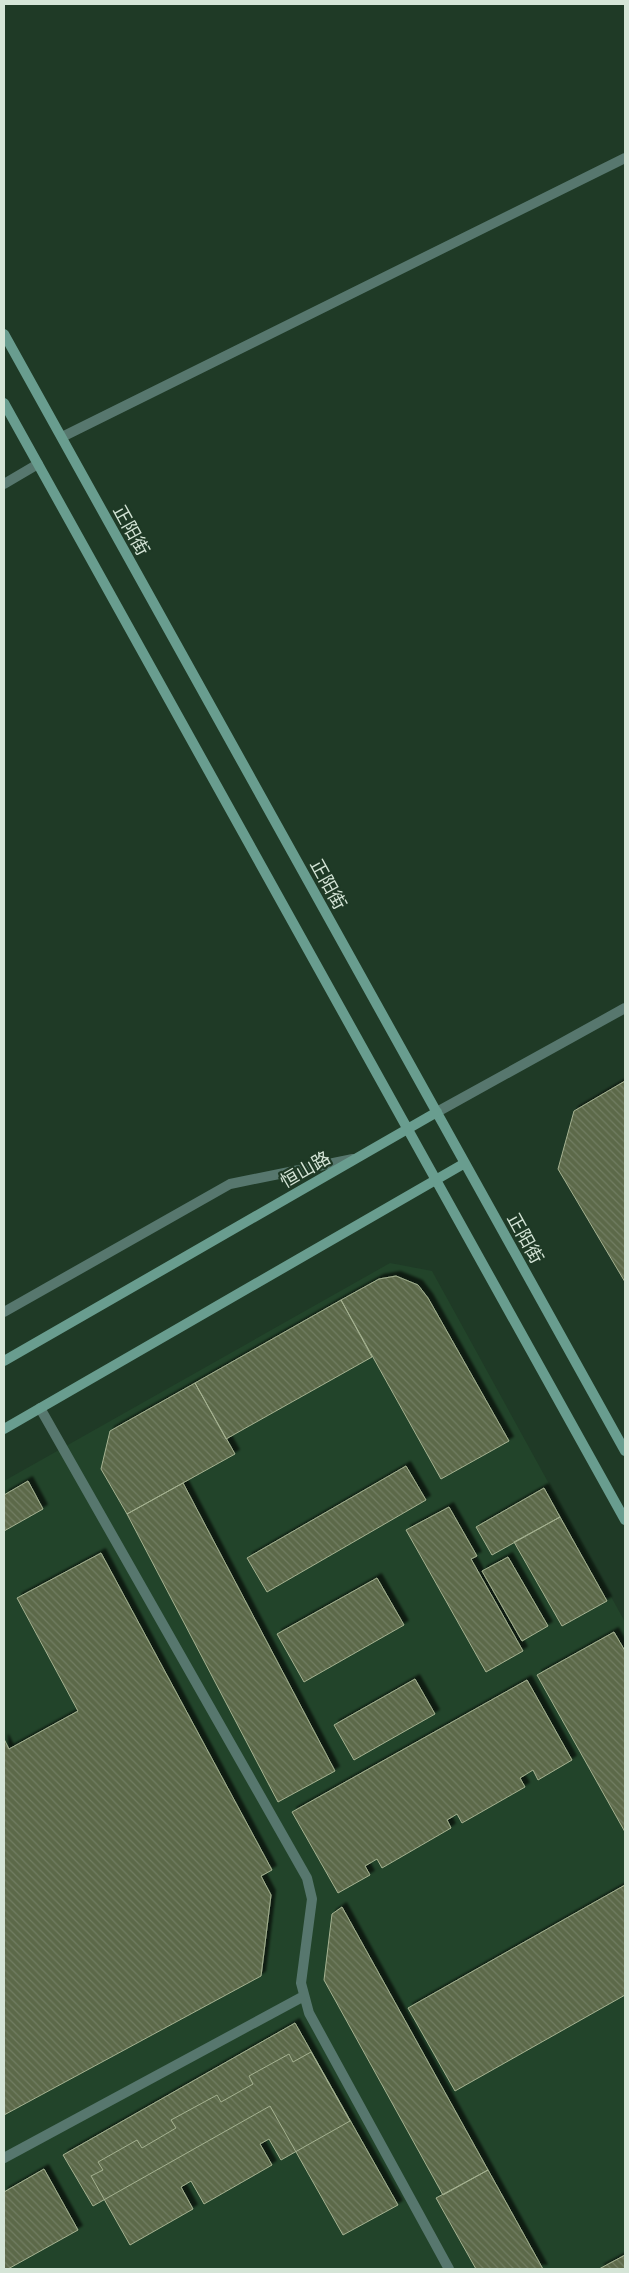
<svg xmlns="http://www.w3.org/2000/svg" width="629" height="2273" font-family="Barlow,'Noto Sans SC',sans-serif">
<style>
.built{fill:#22442a}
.building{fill:url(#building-back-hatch);stroke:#a5b291;filter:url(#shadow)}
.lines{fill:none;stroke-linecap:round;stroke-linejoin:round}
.service{stroke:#57776e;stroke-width:10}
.minor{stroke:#57776e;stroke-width:10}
.tertiary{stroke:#57776e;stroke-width:10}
.secondary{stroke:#699d8f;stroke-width:10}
.labels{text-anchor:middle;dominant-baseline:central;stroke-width:4.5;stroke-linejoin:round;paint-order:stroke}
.street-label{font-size:18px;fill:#d5e5d7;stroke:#1f3a26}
</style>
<defs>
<pattern id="building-back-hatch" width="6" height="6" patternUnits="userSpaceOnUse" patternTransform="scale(1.25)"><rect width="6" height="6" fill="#5c6949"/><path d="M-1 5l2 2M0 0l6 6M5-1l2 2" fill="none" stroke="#727e62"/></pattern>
<filter id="shadow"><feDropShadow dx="4.5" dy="-4.5" stdDeviation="1" flood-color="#0009"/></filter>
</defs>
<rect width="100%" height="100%" fill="#1f3a26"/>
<!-- built -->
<path class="built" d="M390,1263L432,1271L625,1622V2269H4V1481Z"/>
<!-- building -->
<path class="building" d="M625,1081V1282L558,1169L574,1111Z
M396,1276L418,1285L428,1298L509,1441L441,1479L341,1300L379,1279Z
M341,1300L372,1357L226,1439L195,1383Z
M195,1383L235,1454L127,1514L101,1469L110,1431Z
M406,1466L426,1500L267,1592L247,1558Z
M28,1481L43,1509L4,1531V1495Z
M183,1483L335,1771L278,1802L127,1514Z
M544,1488L560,1517L492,1555L476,1527Z
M449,1507L477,1556L471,1559L523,1651L486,1672L406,1530Z
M560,1517L607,1601L562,1626L514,1542Z
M101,1553L272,1870L261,1876L271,1895L261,1976L4,2115V1739L9,1749L78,1711L17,1598Z
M508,1557L548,1626L522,1641L482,1571Z
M377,1578L404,1625L304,1682L277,1634Z
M614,1632L625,1651V1832L537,1675Z
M415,1679L435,1714L354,1760L334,1725Z
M527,1680L572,1760L538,1780L533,1770L520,1778L525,1787L462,1823L457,1814L447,1820L451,1828L382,1868L377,1859L365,1866L370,1875L338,1893L292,1812Z
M625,1885V1995L455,2091L408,2008Z
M342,1907L488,2170L443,2195L324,1980L332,1914Z
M295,2023L398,2205L343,2235L270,2106L93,2206L63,2155Z
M311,2052L350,2121L281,2160L269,2139L260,2144L272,2165L204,2204L191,2181L181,2187L193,2209L130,2245L91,2176L103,2170L98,2162L137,2140L142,2148L176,2128L171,2120L217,2095L221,2102L253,2084L249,2076L289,2054L293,2062Z
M44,2169L78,2230L8,2269H4V2192Z
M488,2170L543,2269H476L436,2198Z
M625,2255V2269H599Z"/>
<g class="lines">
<!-- service -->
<path class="service" d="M40,1408L307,1878L312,1899L301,1983L309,2013L449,2269
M4,2158L304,1996"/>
<!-- minor -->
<path class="minor" d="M62,437L625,158
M4,1312L230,1184L353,1159"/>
<!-- tertiary -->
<path class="tertiary" d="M4,484L38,464
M437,1112L625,1008"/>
<!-- secondary -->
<path class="secondary" d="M4,334L625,1451
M4,403L625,1520
M4,1361L437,1112
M4,1429L465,1163"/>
</g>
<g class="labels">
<!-- street labels -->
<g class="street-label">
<text transform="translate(132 530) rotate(61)">正阳街</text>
<text transform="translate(329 884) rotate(61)">正阳街</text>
<text transform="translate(305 1169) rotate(-30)">恒山路</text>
<text transform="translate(526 1238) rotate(61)">正阳街</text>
</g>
</g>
<!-- border -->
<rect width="629" height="2273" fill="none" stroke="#d5e5d7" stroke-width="10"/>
</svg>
